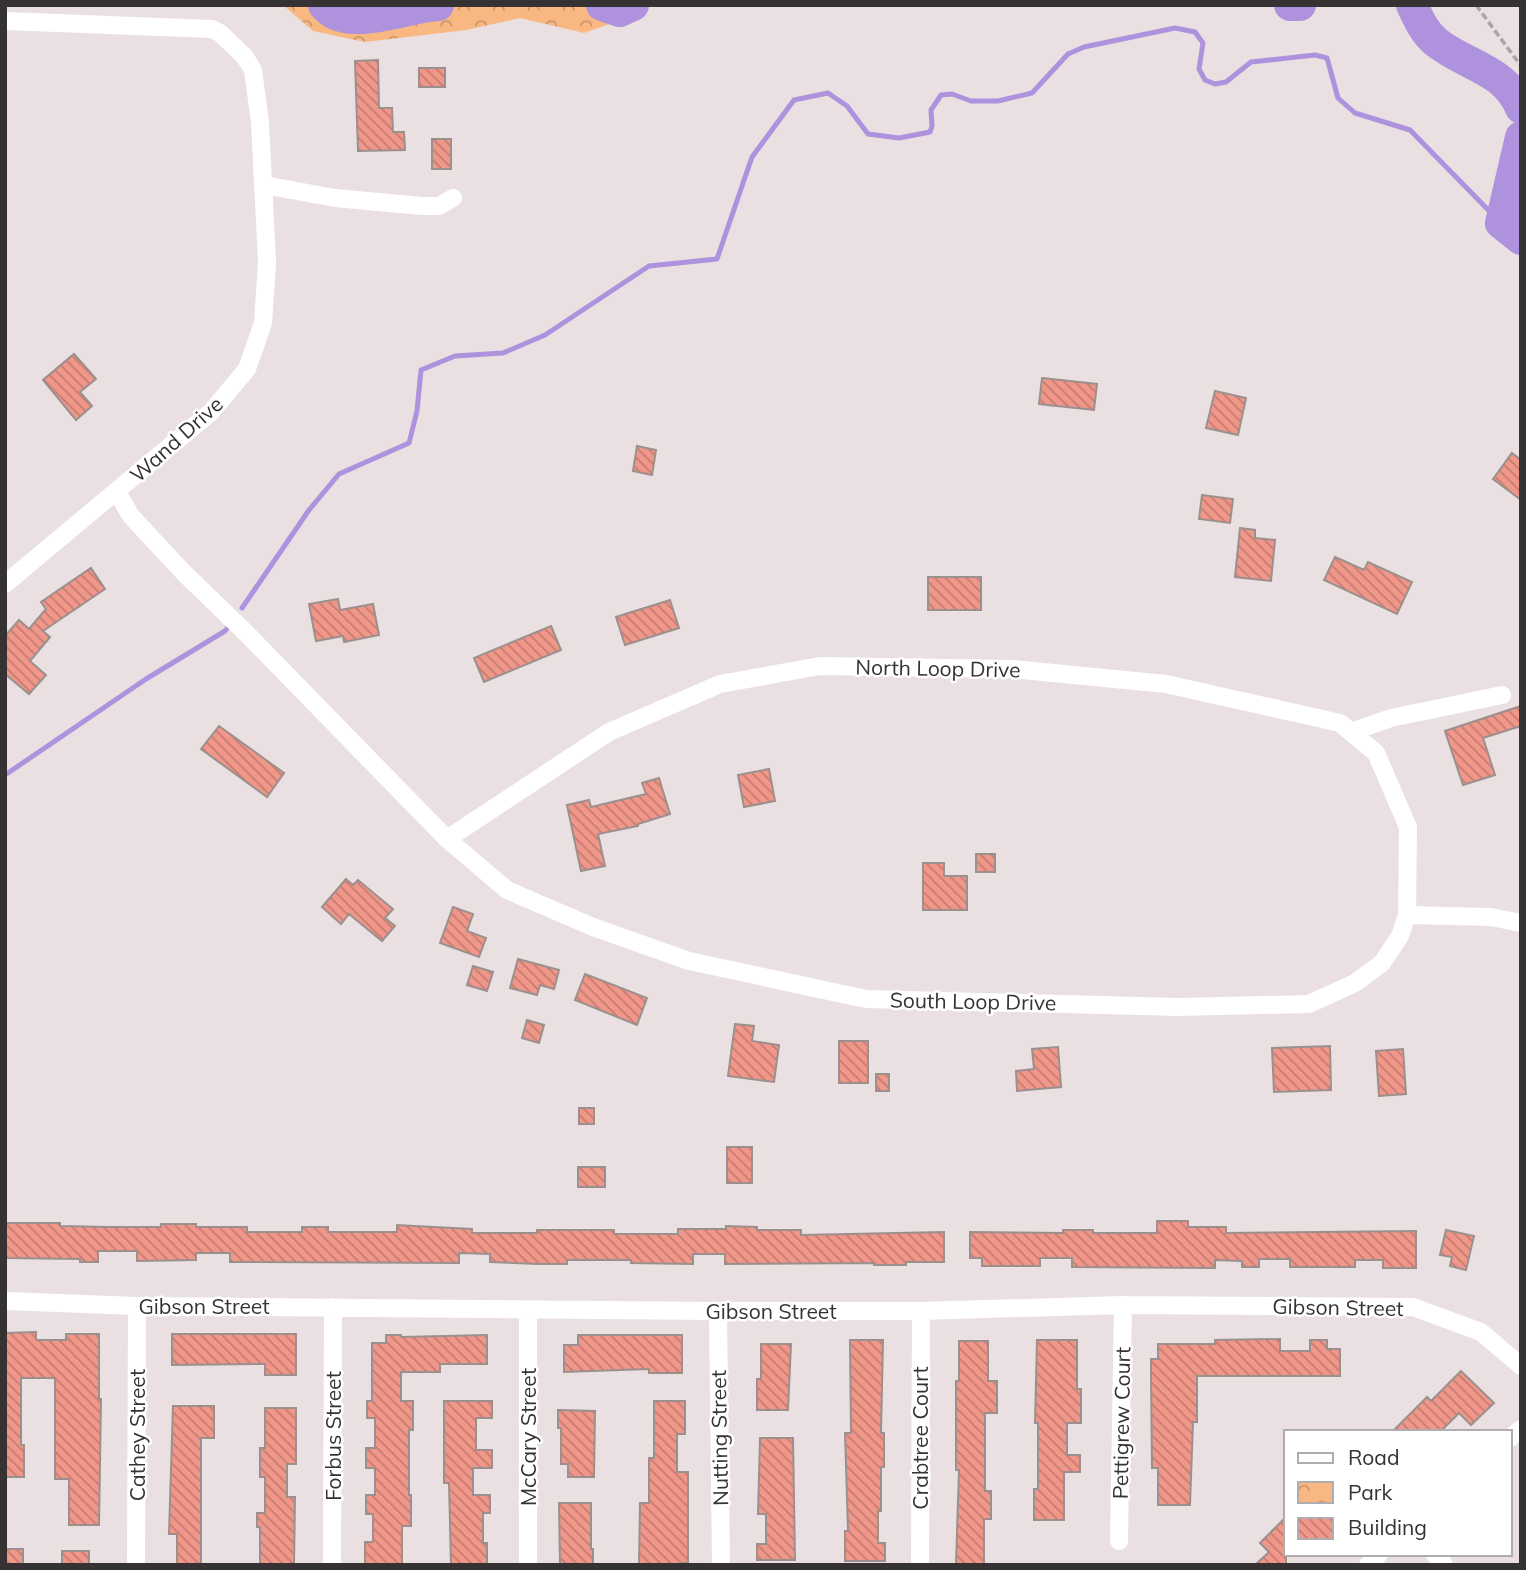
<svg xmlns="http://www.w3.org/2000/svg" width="1526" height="1570" font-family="Mulish,sans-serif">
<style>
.park{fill:url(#park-crowns)}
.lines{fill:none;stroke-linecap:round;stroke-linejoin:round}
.stream{stroke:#af92dd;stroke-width:5}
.river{stroke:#af92dd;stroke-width:32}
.building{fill:url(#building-back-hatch);stroke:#9b908e;stroke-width:2}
.path{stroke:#ada4a6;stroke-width:3.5;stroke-dasharray:7 3.5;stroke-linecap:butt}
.minor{stroke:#fff;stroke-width:18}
.labels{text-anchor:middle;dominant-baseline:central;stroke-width:5;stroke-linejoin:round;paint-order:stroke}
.street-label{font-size:21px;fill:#363233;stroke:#fff}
</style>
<defs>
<pattern id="park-crowns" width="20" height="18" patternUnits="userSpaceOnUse" patternTransform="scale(1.75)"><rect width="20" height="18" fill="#f9b782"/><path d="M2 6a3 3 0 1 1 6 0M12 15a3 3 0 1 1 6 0" fill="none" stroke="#ca956b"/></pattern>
<pattern id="building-back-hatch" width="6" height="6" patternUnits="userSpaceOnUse" patternTransform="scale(1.75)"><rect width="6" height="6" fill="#f19789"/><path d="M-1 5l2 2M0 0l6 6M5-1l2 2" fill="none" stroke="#c47c71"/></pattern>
</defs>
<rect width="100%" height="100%" fill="#eadfe1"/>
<!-- park -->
<path class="park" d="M283,5H643L637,14L584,33L520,18L466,30L365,42L313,31Z"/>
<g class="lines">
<!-- stream -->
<path class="stream" d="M242,608L309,510L339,474L409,443L417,411L421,370L455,356L503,353L545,335L649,266L717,259L752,157L794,100L828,93L847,106L868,134L899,138L930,132L932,126L931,110L941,95L952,94L971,101H998L1032,93L1068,54L1084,47L1175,28L1195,32L1203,43L1199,69L1205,80L1215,84L1226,82L1251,62L1315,55L1327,58L1338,98L1355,113L1410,130L1501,223
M5,775L146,679L225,631L230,625"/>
<!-- river -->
<path class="river" d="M324,5C347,34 407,6 438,5
M602,5L620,11L633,5
M1290,5H1300
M1412,5C1418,18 1424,32 1436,42C1466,66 1505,69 1521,108
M1521,137L1501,223L1521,239"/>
</g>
<!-- building -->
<path class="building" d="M378,60L379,108H392L393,132H404L405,150L358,151L355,61Z
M419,68H445V87H419Z
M432,139H451V169H432Z
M74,354L96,379L80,392L92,406L76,420L43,380Z
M1042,378L1097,384L1094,410L1039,404Z
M1215,391L1246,398L1238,435L1206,428Z
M637,446L656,450L652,475L633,471Z
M1512,453L1521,460V500L1493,479Z
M1202,495L1233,499L1230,523L1199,519Z
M1240,528L1255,530V538L1275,540L1271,581L1235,577Z
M1335,557L1364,570L1368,562L1412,582L1397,614L1324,580Z
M91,568L105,589L43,631L50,637L30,661L46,675L29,694L5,674V636L19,620L29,629L46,609L41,602Z
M928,577H981V610H928Z
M338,599L340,610L373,604L379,635L344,642L343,636L316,641L309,604Z
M670,600L679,628L625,645L616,617Z
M551,626L561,650L484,682L474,658Z
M1521,706V726L1483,738L1495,775L1463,785L1445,731Z
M219,726L284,773L267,797L201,749Z
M769,769L775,801L744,807L738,775Z
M659,778L670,814L638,824V826L598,834L605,866L581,871L567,805L589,800L591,807L646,794L642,783Z
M976,854H995V872H976Z
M923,863H944V876H967V910H923Z
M346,879L353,885L358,880L393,909L385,918L395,926L382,941L349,914L341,924L322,907Z
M453,907L473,914L467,931L486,938L479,957L440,943Z
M518,959L559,970L554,989L540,985L537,995L510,988Z
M473,966L493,972L487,991L467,985Z
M585,974L647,998L637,1025L575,1000Z
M527,1020L544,1025L539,1043L522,1038Z
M735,1024L754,1026L752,1041L779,1045L774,1082L728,1076Z
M839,1041H868V1083H839Z
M1330,1046L1331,1090L1274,1092L1272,1048Z
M1058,1047L1061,1087L1017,1091L1016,1071L1034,1069L1032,1049Z
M1403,1049L1406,1094L1379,1096L1376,1051Z
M876,1074H889V1091H876Z
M579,1108H594V1124H579Z
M727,1147H752V1183H727Z
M578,1167H605V1187H578Z
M1157,1221H1188V1227H1226V1233L1416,1231V1268H1383V1260H1355V1267H1290V1259H1259V1267H1242V1261L1215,1260V1268L1072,1267V1258H1040V1266H982V1258H970V1232L1063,1233V1230H1093V1233H1157Z
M5,1223H60V1226L107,1227H161V1224H196V1227H247V1232H302V1227H328V1232H397V1225L472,1229V1233H537V1230H614V1234H678V1229H726V1226L757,1227V1230H801V1235L944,1232V1262H906V1265H874V1263L725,1264V1254H693V1264L631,1263V1260H567V1264H537L490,1262V1254L459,1253V1263L230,1262V1253H196V1260L137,1261V1251H98V1262H80V1259L5,1258Z
M1446,1230L1474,1236L1466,1270L1450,1266L1452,1257L1440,1255Z
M36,1332V1340H66V1334H99V1399H101L99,1525H69V1479H55V1378H21V1445H24V1477H5V1333Z
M172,1334H296V1375H265V1364L172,1365Z
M386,1335H401V1337L487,1335V1364H440V1372H401V1401H413V1430H409V1495H411V1526H402V1565H365V1542H373V1514H366V1495H375V1468H366V1448H375V1418H367V1401H372V1343H386Z
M578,1335H682V1373H649V1369L564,1372V1345H578Z
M1280,1339V1351H1310V1340H1327V1349H1340V1376H1197V1422H1193L1190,1505H1158V1468H1152L1151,1374V1359H1158V1344H1215V1340Z
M850,1340H883L881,1433H884V1467H881V1511H878V1543H885V1561H845V1531H848L845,1433H851Z
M1037,1340H1077V1389H1081V1423H1067V1455H1080V1472H1064V1520H1034V1489H1038V1423H1035Z
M959,1341H988V1381H997V1413H985V1491H991V1519H984V1564H956L959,1470H956V1381H959Z
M761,1344H791L788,1410H757V1379H761Z
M1461,1371L1494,1403L1471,1425L1459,1413L1440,1432H1392L1427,1397L1431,1401Z
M444,1401H492V1418H476V1450H492V1468H473V1495H490V1513H483V1543H487V1565H451L449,1483H444Z
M654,1401H685V1434H677V1472H688V1563H681V1565H639L640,1503H649V1458H654Z
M173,1406H214V1438H201V1565H177V1534H169Z
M265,1408H296V1464H287V1497H295L294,1565H260V1527H257V1513H265V1477H260V1448H265Z
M558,1410L595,1411L594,1477H568V1464H561V1428H558Z
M760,1438H793L795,1560H757V1544H766V1514H758Z
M559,1503H591V1549H593V1565H560Z
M1286,1517V1565H1255L1269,1552L1260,1543Z
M5,1549H23V1565H5Z
M62,1551H89V1565H62Z"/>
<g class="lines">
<!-- path -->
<path class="path" d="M1476,5L1521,66"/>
<!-- minor -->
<path class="minor" d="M5,21L212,29L220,33L245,57L253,70L260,122L267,262L263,323L247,369L211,412L5,584
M264,185L335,198L422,206H439L453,198
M117,492L131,516L183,572L245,632L447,839L507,890L593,927L689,961L866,999L1178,1007L1309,1004L1355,983L1382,963L1400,936L1407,915L1408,827L1376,753L1340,723L1166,684L1012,669L820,666L720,684L609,732L447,839
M1351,732L1391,718L1502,695
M1407,915L1491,917L1521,923
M5,1301L137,1306L718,1311H921L1123,1305L1413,1307L1481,1332L1521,1366
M528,1310V1565
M718,1311L721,1565
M1510,1438L1521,1429
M1119,1541L1123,1305
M1435,1554L1444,1565
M136,1565L137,1306
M332,1565L333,1307
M920,1565L921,1311
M1368,1565L1379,1554"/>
</g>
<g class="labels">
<!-- street labels -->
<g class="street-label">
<text transform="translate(176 439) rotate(-42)">Wand Drive</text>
<text transform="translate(938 668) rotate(1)">North Loop Drive</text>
<text transform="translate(973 1001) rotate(1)">South Loop Drive</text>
<text x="204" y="1306">Gibson Street</text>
<text transform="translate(1338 1307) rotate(1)">Gibson Street</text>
<text x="771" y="1311">Gibson Street</text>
<text transform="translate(1121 1423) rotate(-89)">Pettigrew Court</text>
<text transform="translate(137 1435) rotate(-90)">Cathey Street</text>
<text transform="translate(333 1436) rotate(-90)">Forbus Street</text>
<text transform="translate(528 1437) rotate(-90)">McCary Street</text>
<text transform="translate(719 1438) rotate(-91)">Nutting Street</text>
<text transform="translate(920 1438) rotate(-90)">Crabtree Court</text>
</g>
</g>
<!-- border -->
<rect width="1526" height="1570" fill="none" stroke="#363233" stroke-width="14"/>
<!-- legend -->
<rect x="1284" y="1430" width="228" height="126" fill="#ffffff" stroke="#afadad" stroke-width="2"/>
<rect x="1298" y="1453" width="35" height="10" fill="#ffffff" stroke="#afadad" stroke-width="2"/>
<text x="1348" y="1465" font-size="21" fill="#363233">Road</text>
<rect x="1298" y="1482" width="35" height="21" fill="url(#park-crowns)" stroke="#afadad" stroke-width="2"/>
<text x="1348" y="1500" font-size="21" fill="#363233">Park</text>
<rect x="1298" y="1518" width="35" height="21" fill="url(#building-back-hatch)" stroke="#afadad" stroke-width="2"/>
<text x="1348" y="1535" font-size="21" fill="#363233">Building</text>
</svg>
